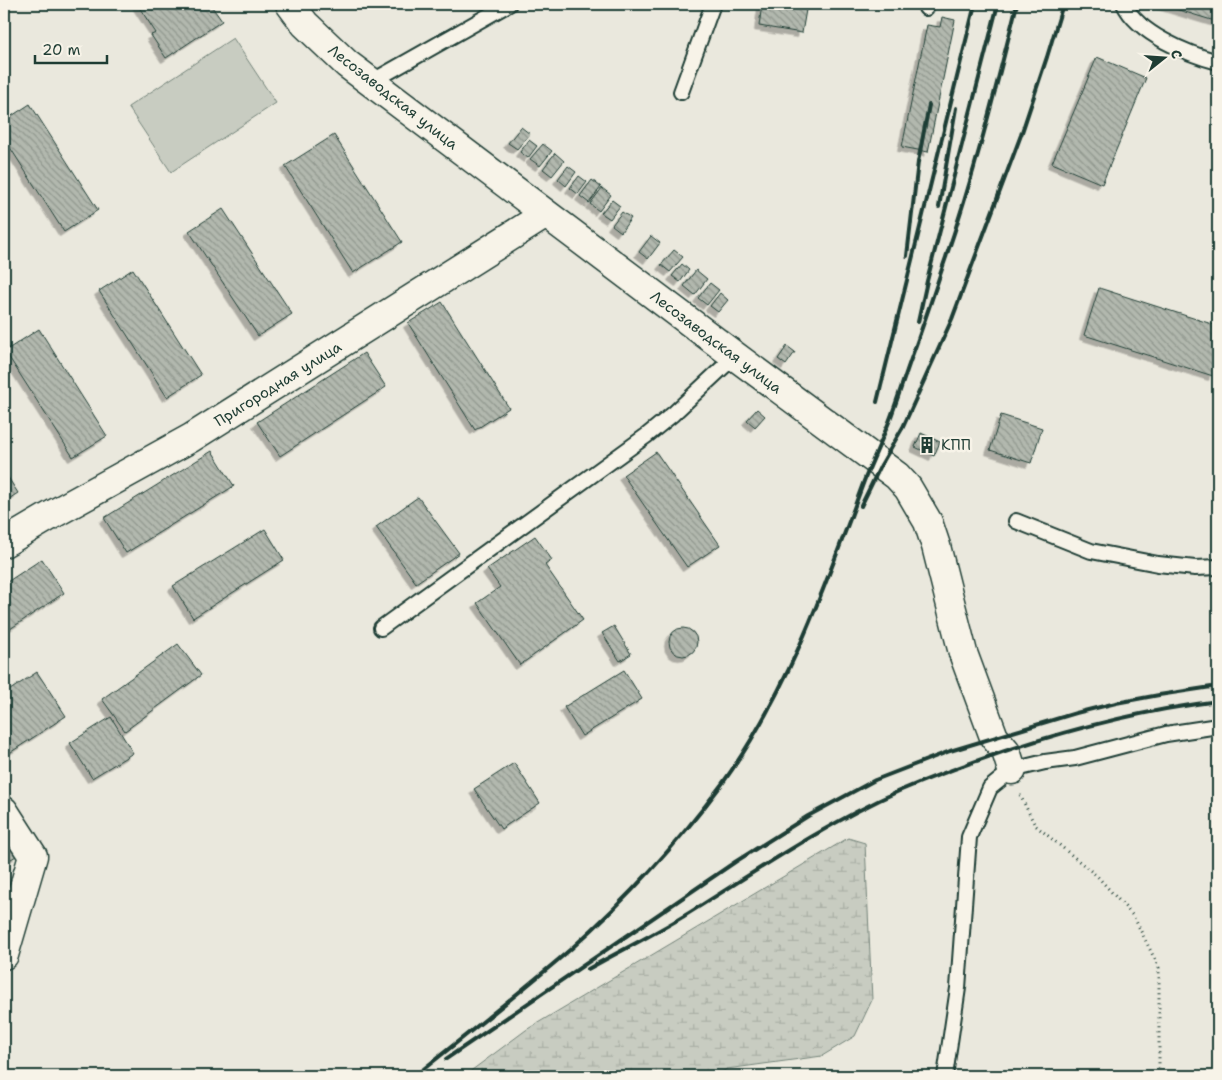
<svg xmlns="http://www.w3.org/2000/svg" width="1222" height="1080" font-family="'Shantell Sans',sans-serif">
<style>
.wetland{fill:url(#wetland-marsh);stroke:#74847a}
.pitch{fill:#c8ccc1;stroke:#74847a}
.building{fill:url(#building-back-hatch);stroke:#1f3d34;filter:url(#shadow)}
.lines{fill:none;stroke-linecap:round;stroke-linejoin:round}
.service-casing{stroke:#1f3d34;stroke-width:18}
.minor-casing{stroke:#1f3d34;stroke-width:31}
.path{stroke:#1f3d34;stroke-width:3;stroke-dasharray:1 4;stroke-linecap:butt}
.service{stroke:#f7f3e8;stroke-width:14}
.minor{stroke:#f7f3e8;stroke-width:28}
.rail{stroke:#1f3d34;stroke-width:4}
.labels{text-anchor:middle;dominant-baseline:central;stroke-width:5;stroke-linejoin:round;paint-order:stroke}
.street-label{font-size:15px;fill:#1f3d34;stroke:#f7f3e8}
.poi-label{font-size:15px;fill:#1f3d34;stroke:#f7f3e8;text-anchor:start}
</style>
<defs>
<pattern id="wetland-marsh" width="20" height="14" patternUnits="userSpaceOnUse" patternTransform="scale(1.25)"><rect width="20" height="14" fill="#c8ccc1"/><path d="M1 5h8M5 5V1M11 12h8M15 12V8" fill="none" stroke="#abb0a6"/></pattern>
<pattern id="building-back-hatch" width="6" height="6" patternUnits="userSpaceOnUse" patternTransform="scale(1.25)"><rect width="6" height="6" fill="#b2b8ae"/><path d="M-1 5l2 2M0 0l6 6M5-1l2 2" fill="none" stroke="#90978e"/></pattern>
<filter id="shadow"><feDropShadow dx="-4.5" dy="4.5" stdDeviation="0" flood-color="#0004"/></filter>
</defs>
<rect width="100%" height="100%" fill="#eae8dd"/>
<filter id="ink" filterUnits="userSpaceOnUse"><feTurbulence type="fractalNoise" baseFrequency=".02" numOctaves="2"/><feDisplacementMap in="SourceGraphic" scale="10" xChannelSelector="R" yChannelSelector="G"/><feConvolveMatrix kernelMatrix="1 2 1 2 8 2 1 2 1" color-interpolation-filters="sRGB"/></filter>
<g filter="url(#ink)">
<!-- wetland -->
<path class="wetland" d="M848,838L865,843L872,1000L855,1036L822,1056L727,1069L715,1076H464L526,1030Z"/>
<!-- pitch -->
<path class="pitch" d="M233,38L276,103L171,172L128,107Z"/>
<!-- building -->
<path class="building" d="M137,4H184L188,9L196,4H210L222,21L166,58L151,35L156,33Z
M762,4H807L802,33L759,26Z
M1159,4H1218V22Z
M942,17L955,20L928,152L902,147L927,25L940,27Z
M1097,57L1146,78L1102,184L1052,163Z
M30,104L98,210L64,232L4,138V121Z
M521,127L530,134L517,149L508,143Z
M334,135L402,242L353,273L285,166Z
M529,140L537,146L528,158L520,152Z
M543,144L552,151L540,166L530,159Z
M555,153L564,161L552,176L543,169Z
M568,166L576,172L566,186L558,179Z
M579,176L587,182L578,194L570,188Z
M592,180L601,187L589,203L580,196Z
M602,188L611,195L599,211L590,204Z
M612,200L620,206L610,219L601,213Z
M223,209L292,314L258,336L189,231Z
M622,212L631,218L621,232L612,225Z
M651,236L660,243L648,259L639,252Z
M674,250L683,257L670,272L661,265Z
M682,264L689,270L680,282L672,276Z
M133,269L201,375L167,397L99,291Z
M696,270L707,279L695,295L684,286Z
M710,283L719,290L707,305L698,298Z
M1099,288L1218,326V358L1213,376L1084,335Z
M720,293L728,300L718,312L710,306Z
M442,302L509,408L475,430L408,323Z
M39,329L107,436L73,457L5,351Z
M787,346L795,352L786,365L778,359Z
M364,353L386,387L280,456L257,422Z
M757,409L765,416L755,427L747,420Z
M1001,415L1042,428L1031,463L990,450Z
M921,433L940,442L934,456L915,447Z
M212,451L234,486L126,553L104,518Z
M656,452L720,545L687,567L623,475Z
M4,471L18,493L4,502Z
M418,497L459,553L416,583L376,527Z
M265,529L284,560L193,618L173,586Z
M535,536L552,560L545,565L583,620L520,665L477,603L500,587L487,569Z
M42,559L64,593L4,633V584Z
M614,626L631,654L620,661L602,633Z
M669 642a14 14 0 1 1 28 0a14 14 0 1 1-28 0Z
M178,644L201,675L125,731L102,699Z
M624,670L642,699L582,736L564,707Z
M37,672L66,716L5,756L4,694Z
M111,717L133,753L92,778L70,743Z
M514,763L540,803L501,829L474,789Z
M4,832L18,855L4,863Z"/>
<g class="lines">
<!-- service casing -->
<g class="service-casing">
<path id="service" d="M1124,4C1138,34 1188,54 1218,62
M926,8L927,4
M371,82L509,4
M681,92L713,4
M1016,521L1091,551L1158,564L1195,568L1218,567
M381,628L646,436L673,414L735,356
M945,1076L958,988L969,837L990,788L1012,770L1045,762L1075,758L1166,734L1218,726"/>
</g>
<!-- minor casing -->
<g class="minor-casing">
<path id="minor" d="M290,4L305,24L347,64L735,356L897,476L908,488L928,522L936,546L963,653L994,737L1006,751L1012,770
M4,543L55,513L191,438L546,214
M4,811L33,856L4,955"/>
</g>
<!-- path -->
<path class="path" d="M1020,795L1035,825L1097,876L1134,917L1159,968V1076"/>
<!-- service -->
<use href="#service" class="service"/>
<!-- minor -->
<use href="#minor" class="minor"/>
<!-- rail -->
<path class="rail" d="M939,207L956,108
M907,256L918,162L929,105
M918,322L927,281L998,4
M877,402L975,4
M861,506L881,465L903,427L952,319L1021,135L1047,57L1063,4
M588,969C620,951 653,935 684,916C755,872 823,825 899,791C934,776 970,763 1005,751C1074,728 1146,710 1218,701
M446,1059L735,862L808,816L875,780L950,751L1076,713L1116,703L1159,695L1218,686
M415,1076C467,1034 521,992 572,948C627,899 678,843 722,784C788,693 825,586 864,481C872,461 881,442 889,422C897,401 904,378 912,356C923,326 933,296 943,266C973,180 995,92 1017,4"/>
</g>
</g>
<!-- icons -->
<defs>
<g id="building-bare" transform="scale(1.35)"><path d="M-4-6H4V6H1V3H-1V6H-4ZM-2.5-4.3h1.7v1.8h-1.7ZM.8-4.3h1.7v1.8H.8ZM-2.5-1h1.7V.8h-1.7ZM.8-1h1.7V.8H.8Z" fill="#1f3d34" stroke="#f7f3e8" stroke-width="2.5" paint-order="stroke"/></g>
</defs>
<g fill-rule="evenodd">
<use href="#building-bare" x="927" y="445"/>
</g>
<g class="labels">
<!-- street labels -->
<g class="street-label">
<text transform="translate(393 97) rotate(38)">Лесозаводская улица</text>
<text transform="translate(716 342) rotate(37)">Лесозаводская улица</text>
<text transform="translate(278 384) rotate(-32)">Пригородная улица</text>
</g>
<!-- poi labels -->
<g class="poi-label">
<text x="941" y="445">КПП</text>
</g>
</g>
<!-- margin -->
<rect width="1222" height="1080" fill="none" stroke="#f7f3e8" stroke-width="20"/>
<rect x="10" y="10" width="1202" height="1060" fill="none" stroke="#1f3d34" stroke-width="2" filter="url(#ink)"/>
<!-- north arrow -->
<g transform="translate(1164 58) rotate(73)" stroke="#f7f3e8" stroke-width="4" paint-order="stroke">
<path d="M0-4L9 19L0 12L-9 19Z" fill="#1f3d34"/>
<text y="-8" font-size="14" font-weight="bold" text-anchor="middle" fill="#1f3d34">С</text>
</g>
<!-- scale -->
<path d="M35 55v8h72v-8" fill="none" stroke="#1f3d34" stroke-width="2.5"/>
<text x="42" y="55" font-size="15" fill="#1f3d34" stroke="#f7f3e8" stroke-width="4" paint-order="stroke">20 m</text>
</svg>
